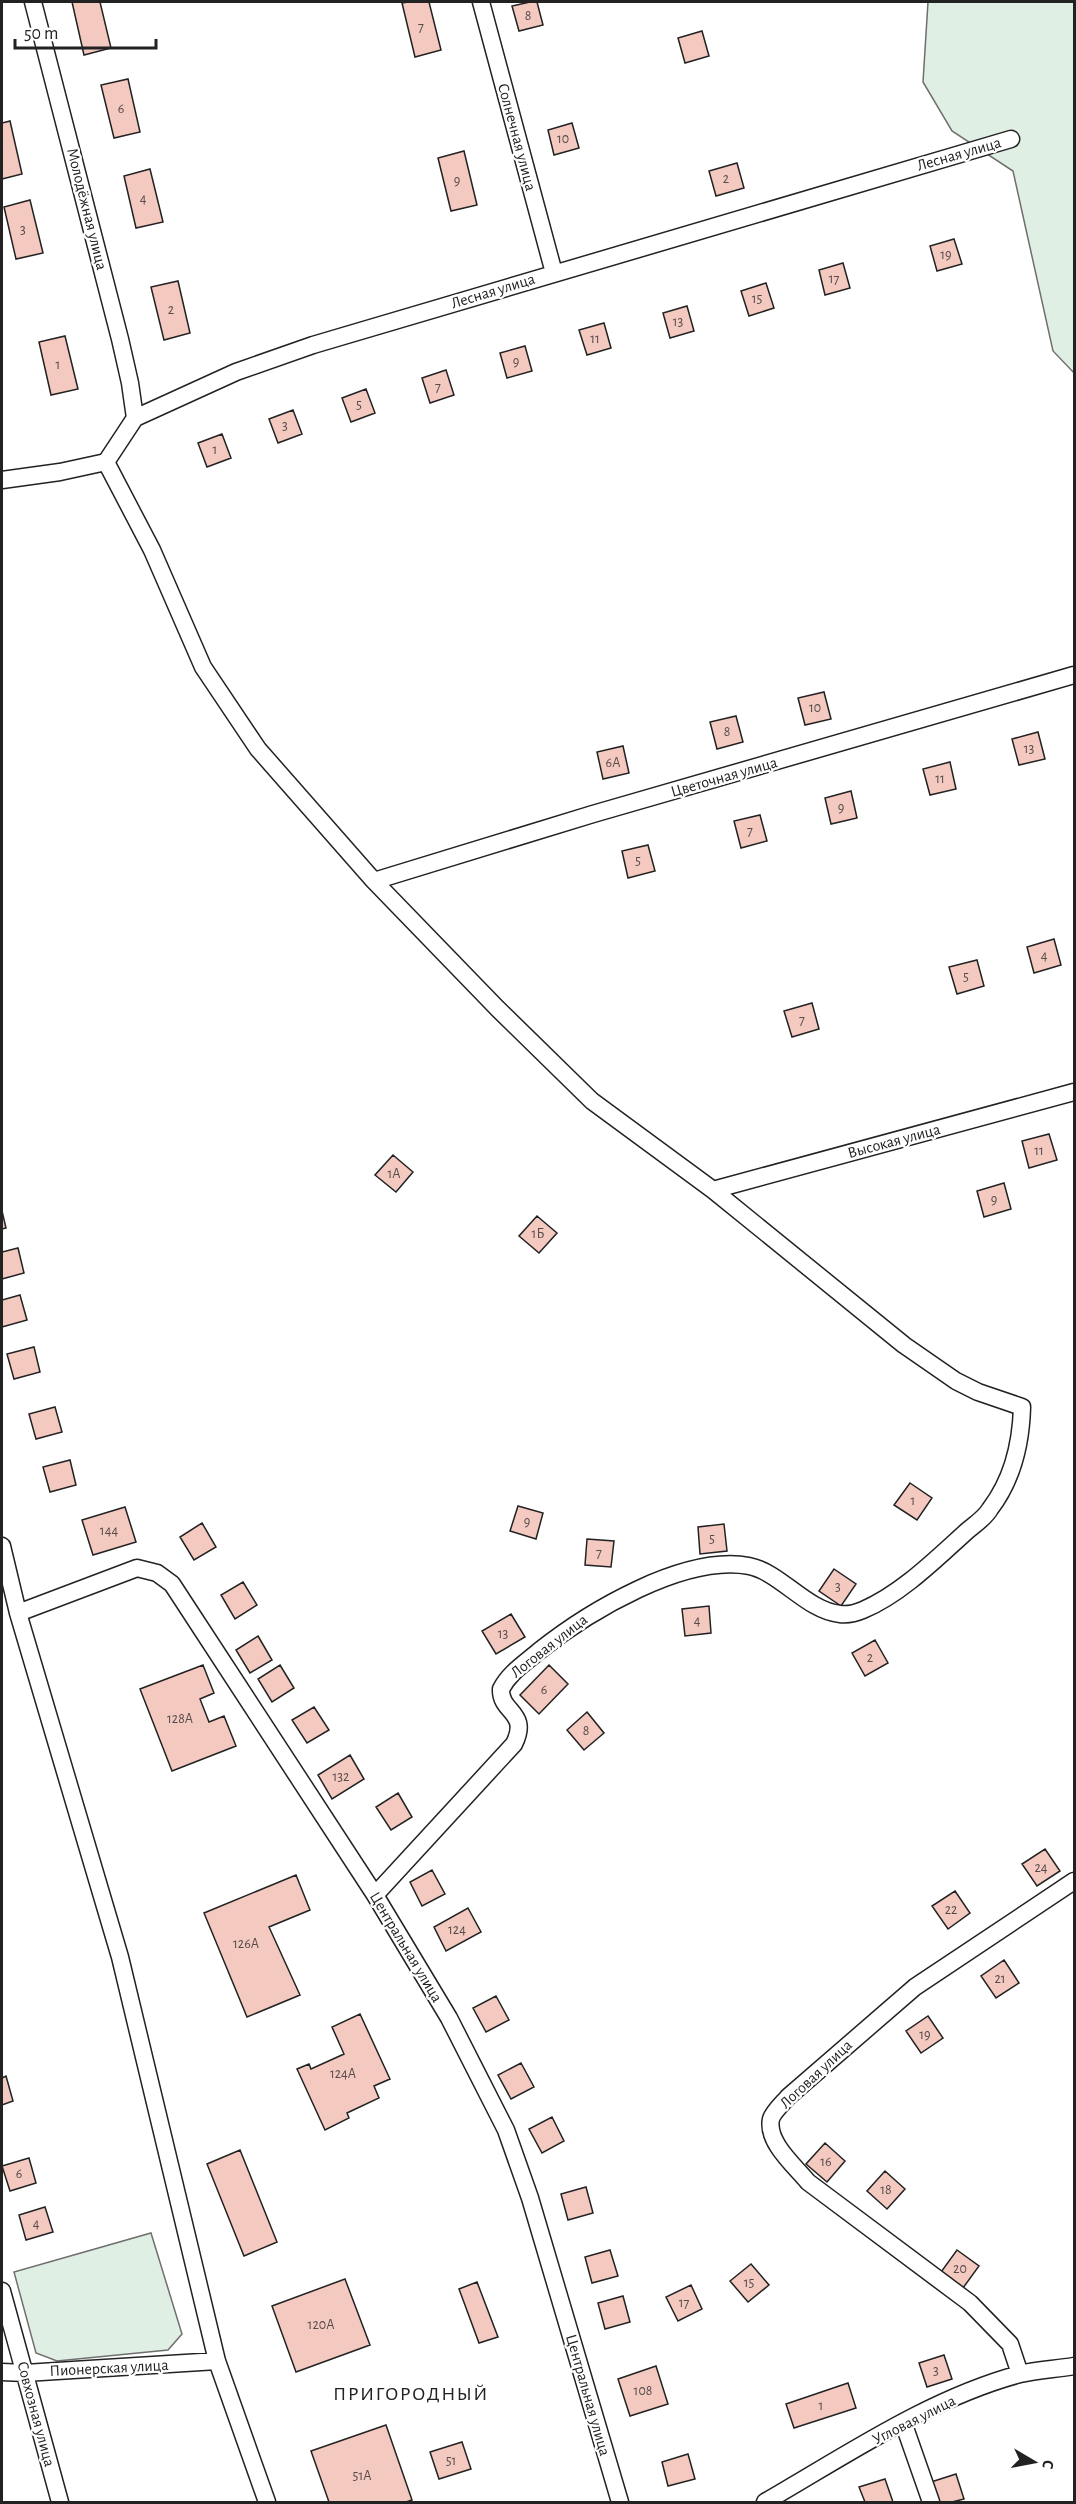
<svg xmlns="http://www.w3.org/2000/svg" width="1076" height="2504" font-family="'Alegreya Sans',sans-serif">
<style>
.green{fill:#e0efe3;stroke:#6f6f6f;stroke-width:1.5}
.building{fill:#f3c9c0;stroke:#222;stroke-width:1.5}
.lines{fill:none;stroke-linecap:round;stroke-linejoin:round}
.minor-casing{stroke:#222;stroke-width:19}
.minor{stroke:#fff;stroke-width:16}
.labels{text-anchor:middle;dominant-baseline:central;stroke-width:4.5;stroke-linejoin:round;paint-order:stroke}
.number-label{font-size:14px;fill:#564c4a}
.street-label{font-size:16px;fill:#222;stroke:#fff}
.quarter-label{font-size:20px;letter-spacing:1.5px;fill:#222;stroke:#fff}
</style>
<rect width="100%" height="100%" fill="#fff"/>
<!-- green -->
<path class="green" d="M928,2H1074V373L1053,351L1013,171L952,131L923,82Z
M151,2233L182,2334L168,2350L57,2361L36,2353L14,2272Z"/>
<!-- building -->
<path class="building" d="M72,2H100L111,48L84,55Z
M408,2H429L441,50L415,57L402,3Z
M530,2H537L543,25L519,31L512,6Z
M702,31L709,56L685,63L678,38Z
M128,79L140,132L114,138L101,85Z
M10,121L22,174L2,179V123Z
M572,123L579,148L554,155L548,130Z
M464,151L477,205L451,211L438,158Z
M737,163L744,188L716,196L709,171Z
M150,169L163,222L136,228L124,176Z
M30,200L43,253L16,259L4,207Z
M954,239L962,264L937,271L930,246Z
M843,263L850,288L825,295L819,270Z
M178,281L190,333L164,340L151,287Z
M766,283L774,308L749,316L741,291Z
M687,306L694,331L670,338L663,313Z
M604,323L611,348L587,355L579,330Z
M65,336L78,389L51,395L39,342Z
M525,346L532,371L507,378L500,353Z
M446,370L454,395L430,403L422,378Z
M366,389L375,413L351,422L342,398Z
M293,410L302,434L278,443L269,419Z
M222,434L231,458L207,467L198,443Z
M824,692L831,719L805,725L798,698Z
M736,716L743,742L717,749L710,722Z
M1038,732L1045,759L1019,765L1012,739Z
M623,746L629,773L603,779L597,752Z
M950,762L956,789L930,795L923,769Z
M851,791L857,818L831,824L825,798Z
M760,815L767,841L741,848L734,821Z
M648,845L655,871L628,878L622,851Z
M1054,939L1061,965L1034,973L1027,947Z
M977,960L984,986L957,994L949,967Z
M812,1003L819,1029L792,1037L784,1011Z
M1049,1134L1057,1160L1029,1168L1022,1141Z
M393,1155L413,1172L396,1192L375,1175Z
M1004,1183L1011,1209L984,1217L977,1191Z
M2,1211L6,1228L2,1229Z
M537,1216L557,1233L539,1253L519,1236Z
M18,1248L24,1273L2,1279V1252Z
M20,1295L27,1320L2,1327V1300Z
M34,1347L40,1372L14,1379L7,1354Z
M55,1407L62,1432L36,1439L29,1414Z
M70,1460L76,1485L50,1492L43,1467Z
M910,1483L932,1498L917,1520L894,1505Z
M518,1506L543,1513L536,1539L510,1531Z
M125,1507L136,1542L93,1555L82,1520Z
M202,1523L216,1547L194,1560L180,1537Z
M724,1524L727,1551L700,1554L698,1527Z
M587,1539L614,1541L611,1567L585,1565Z
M834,1569L856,1584L841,1606L819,1591Z
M243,1582L257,1605L235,1619L221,1595Z
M709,1606L711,1633L685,1636L682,1609Z
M511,1614L525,1637L496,1654L482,1631Z
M258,1636L272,1660L250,1673L236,1650Z
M875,1640L888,1663L865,1676L852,1653Z
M203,1665L214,1693L200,1699L209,1722L224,1716L236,1746L172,1771L140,1689Z
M280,1665L294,1688L272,1702L258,1679Z
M549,1665L568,1684L539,1714L520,1695Z
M314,1707L329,1730L307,1743L292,1720Z
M587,1712L604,1733L584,1750L567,1730Z
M350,1755L364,1779L332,1799L318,1775Z
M398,1793L412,1817L391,1830L376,1807Z
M1045,1849L1060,1871L1037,1886L1022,1864Z
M432,1870L445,1894L422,1906L410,1882Z
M296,1875L310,1910L269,1927L300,1995L247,2017L204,1913Z
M955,1891L970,1913L948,1929L932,1906Z
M468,1908L481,1932L446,1951L434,1927Z
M1004,1960L1019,1983L996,1998L981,1976Z
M496,1996L509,2020L486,2032L473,2008Z
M360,2014L390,2079L374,2086L379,2098L347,2113L349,2118L325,2130L297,2069L309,2064L311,2069L344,2054L332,2027Z
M928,2016L943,2038L921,2053L906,2031Z
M521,2063L534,2087L511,2099L498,2075Z
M6,2076L13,2101L2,2105V2078Z
M552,2117L564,2141L542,2153L529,2129Z
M825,2143L845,2161L827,2182L806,2164Z
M240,2150L277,2242L244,2256L207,2164Z
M29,2158L36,2183L10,2191L2,2166Z
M885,2171L905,2189L887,2209L867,2191Z
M586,2187L593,2213L568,2220L561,2194Z
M45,2207L53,2232L26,2240L19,2215Z
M610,2250L618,2276L592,2283L585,2257Z
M957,2250L979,2266L963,2288L941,2272Z
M751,2264L769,2285L748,2302L730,2281Z
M345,2279L370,2345L296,2372L272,2306Z
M477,2282L498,2337L479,2343L459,2289Z
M691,2285L702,2309L678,2321L666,2297Z
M623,2296L630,2322L605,2329L598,2303Z
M944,2355L952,2379L927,2387L919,2363Z
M656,2366L668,2404L630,2416L618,2379Z
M848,2383L856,2408L794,2428L786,2404Z
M386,2425L412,2500L406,2502H329L311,2451Z
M462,2442L471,2469L439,2479L430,2452Z
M688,2454L695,2479L668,2486L662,2462Z
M956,2474L964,2499L952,2502H938L931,2482Z
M885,2479L893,2502H865L859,2487Z"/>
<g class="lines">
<!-- minor casing -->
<g class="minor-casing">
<path id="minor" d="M33,2L120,339L130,383L135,418
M481,2L554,273
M106,462L152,550L203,667L258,749L374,881L497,1008L592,1101L713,1190L904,1345L956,1381L978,1392L1022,1407C1021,1444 1013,1479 990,1509C985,1518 975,1524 967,1531C936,1559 901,1594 863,1610C856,1613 848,1615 840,1614C807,1611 780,1572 749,1566C684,1554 588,1612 539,1651C525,1663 509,1673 501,1689C500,1713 530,1712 514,1744L375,1895
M2,480L60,472L106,462L135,418L236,372L313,345L1011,139
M374,881L593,814L1074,675
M713,1190L1074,1092
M2,1546L18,1613L120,1957L217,2361L267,2502
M18,1613L137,1568L157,1573L172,1584L375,1895L449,2018L506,2130L530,2198L620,2502
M2,2291L60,2502
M2,2372L25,2373L217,2361
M1020,2374L1010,2344L970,2303L808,2182C795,2166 766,2142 771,2119C773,2112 783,2103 788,2097L915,1987L1074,1881
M903,2422L931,2502
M765,2502C845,2456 930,2398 1020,2374C1037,2370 1057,2369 1074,2366"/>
</g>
<!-- minor -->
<use href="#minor" class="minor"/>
</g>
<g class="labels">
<!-- number labels -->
<g class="number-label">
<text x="528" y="16">8</text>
<text x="421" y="27">7</text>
<text x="121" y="109">6</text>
<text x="563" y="139">10</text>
<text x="726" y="179">2</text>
<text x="457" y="181">9</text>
<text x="143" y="199">4</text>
<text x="23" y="230">3</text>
<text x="946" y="255">19</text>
<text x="834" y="279">17</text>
<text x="757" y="299">15</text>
<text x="171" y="310">2</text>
<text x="678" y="322">13</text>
<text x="595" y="339">11</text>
<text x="516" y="362">9</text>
<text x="58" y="365">1</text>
<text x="438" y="387">7</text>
<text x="359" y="405">5</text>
<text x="285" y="426">3</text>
<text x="215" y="450">1</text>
<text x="815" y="708">10</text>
<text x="727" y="732">8</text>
<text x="1029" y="749">13</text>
<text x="613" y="763">6А</text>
<text x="940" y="779">11</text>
<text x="841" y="808">9</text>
<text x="750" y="831">7</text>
<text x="638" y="861">5</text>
<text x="1044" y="956">4</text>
<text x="966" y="977">5</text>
<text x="802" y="1020">7</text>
<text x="1039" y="1151">11</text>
<text x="394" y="1174">1А</text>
<text x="994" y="1200">9</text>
<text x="538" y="1234">1Б</text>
<text x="913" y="1501">1</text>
<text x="527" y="1522">9</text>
<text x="109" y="1531">144</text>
<text x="712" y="1539">5</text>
<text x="599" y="1553">7</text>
<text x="838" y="1587">3</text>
<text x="697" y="1621">4</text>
<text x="503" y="1634">13</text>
<text x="870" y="1658">2</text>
<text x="544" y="1690">6</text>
<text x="180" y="1719">128А</text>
<text x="586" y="1731">8</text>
<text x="341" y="1777">132</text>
<text x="1041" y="1868">24</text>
<text x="951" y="1910">22</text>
<text x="457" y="1930">124</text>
<text x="246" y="1944">126А</text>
<text x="1000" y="1979">21</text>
<text x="925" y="2035">19</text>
<text x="343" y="2074">124А</text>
<text x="826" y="2162">16</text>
<text x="19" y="2174">6</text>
<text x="886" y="2190">18</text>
<text x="36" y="2224">4</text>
<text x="960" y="2269">20</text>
<text x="749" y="2283">15</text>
<text x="684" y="2303">17</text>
<text x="321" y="2325">120А</text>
<text x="936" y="2371">3</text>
<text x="643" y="2391">108</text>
<text x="821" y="2406">1</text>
<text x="451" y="2461">51</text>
<text x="362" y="2476">51А</text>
</g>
<!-- street labels -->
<g class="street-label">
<text transform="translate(517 137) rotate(75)">Солнечная улица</text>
<text transform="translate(959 154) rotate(-16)">Лесная улица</text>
<text transform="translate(87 209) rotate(76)">Молодёжная улица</text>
<text transform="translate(493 291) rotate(-17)">Лесная улица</text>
<text transform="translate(724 777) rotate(-16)">Цветочная улица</text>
<text transform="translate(894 1141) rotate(-15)">Высокая улица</text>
<text transform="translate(549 1646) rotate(-38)">Логовая улица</text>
<text transform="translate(406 1947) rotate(59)">Центральная улица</text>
<text transform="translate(816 2074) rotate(-43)">Логовая улица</text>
<text transform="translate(109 2368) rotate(-3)">Пионерская улица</text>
<text transform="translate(588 2395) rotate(74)">Центральная улица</text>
<text transform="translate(36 2414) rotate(75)">Совхозная улица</text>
<text transform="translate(914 2420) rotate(-27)">Угловая улица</text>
</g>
<!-- quarter labels -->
<g class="quarter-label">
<text x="411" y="2394">ПРИГОРОДНЫЙ</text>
</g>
</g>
<!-- border -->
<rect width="1076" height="2504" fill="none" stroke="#222222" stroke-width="6"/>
<!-- north arrow -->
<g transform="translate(1034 2462) rotate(100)" stroke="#ffffff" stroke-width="4.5" paint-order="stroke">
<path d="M0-4.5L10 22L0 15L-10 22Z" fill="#222222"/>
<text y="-9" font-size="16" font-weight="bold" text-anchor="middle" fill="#222222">С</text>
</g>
<!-- scale -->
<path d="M15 39v9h141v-9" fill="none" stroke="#222222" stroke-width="3"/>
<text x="24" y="39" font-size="18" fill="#222222" stroke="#ffffff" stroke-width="4.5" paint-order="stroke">50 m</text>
</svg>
